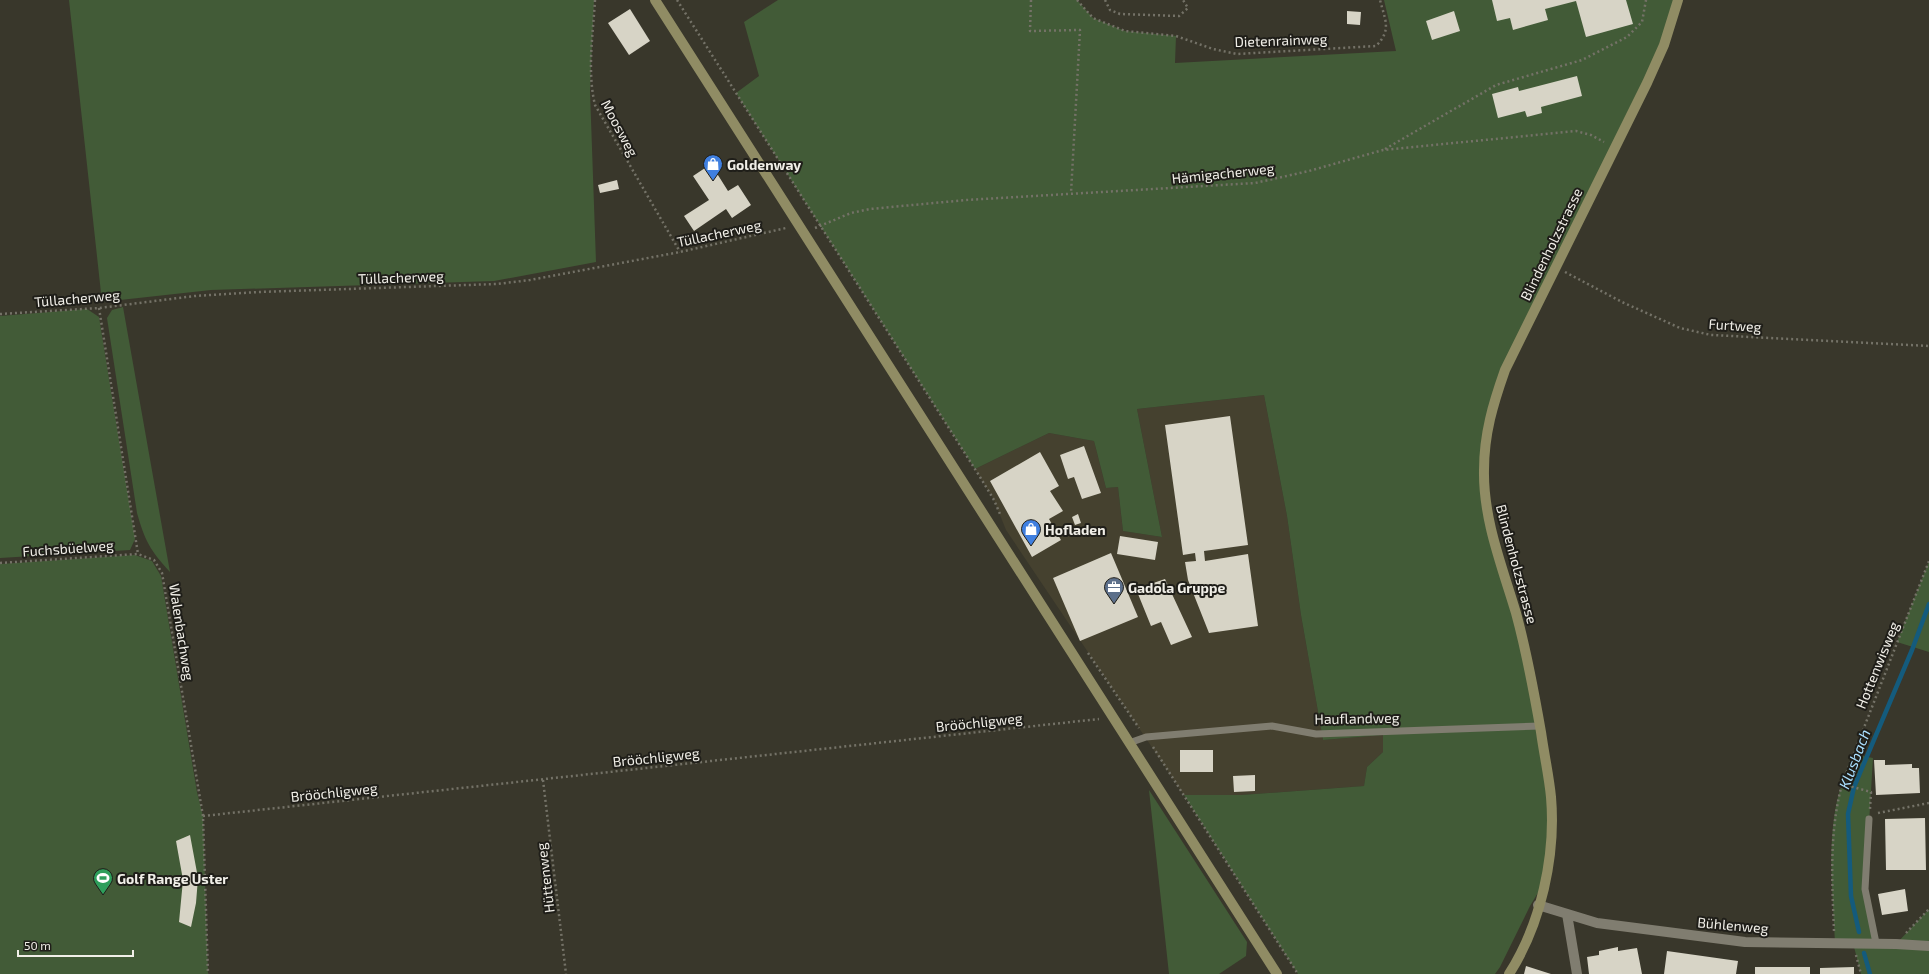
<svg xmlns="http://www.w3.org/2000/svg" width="1929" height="974" font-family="'Exo 2',sans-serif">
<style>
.built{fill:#45412f}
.green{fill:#425b37}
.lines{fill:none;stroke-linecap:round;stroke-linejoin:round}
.stream{stroke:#145b7d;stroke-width:4.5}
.building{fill:#d7d4c6}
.path{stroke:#747267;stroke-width:2.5;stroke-dasharray:2 3;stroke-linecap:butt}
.lane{stroke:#807d70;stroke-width:7}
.street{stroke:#807d70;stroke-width:10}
.secondary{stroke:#908c64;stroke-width:10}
.labels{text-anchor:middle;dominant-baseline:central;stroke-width:4;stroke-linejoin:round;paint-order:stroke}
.street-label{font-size:14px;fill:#f1efe8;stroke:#1f1e19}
.poi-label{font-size:14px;font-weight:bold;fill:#f1efe8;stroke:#1f1e19;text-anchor:start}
.water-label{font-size:15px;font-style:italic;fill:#aadfff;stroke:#1f1e19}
</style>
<rect width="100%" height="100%" fill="#39372b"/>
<!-- built -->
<path class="built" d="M1264,395L1287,516L1301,615L1323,740L1383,735V752L1367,767L1364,786L1241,795H1184L1006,530L994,500L975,469L1049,433L1094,441L1106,488L1118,487L1123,531L1162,537L1137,409Z"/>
<!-- green -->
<path class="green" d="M69,0H594L590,91L596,262L494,281L211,290L102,302Z
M778,0H1077L1093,18L1125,31L1176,36L1175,63L1396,51L1384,0H1678L1664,45L1492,405L1486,503L1515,612L1551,798L1545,881L1530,906L1500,967L1495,974H1298L1184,795H1241L1364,786L1367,767L1383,752V735L1323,740L1301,615L1287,516L1264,395L1137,409L1162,537L1123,531L1118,487L1106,488L1094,441L1049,433L975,469L736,93L759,76L744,22Z
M123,307L170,572C150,550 145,541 137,513L107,318L112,310Z
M87,309L99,317L135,539L130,550L0,558V316Z
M135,555L152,561L161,576L197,792L203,816L208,974H0V564Z
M1929,561V652L1897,642Z
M1852,754L1873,758L1865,889L1876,943L1896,944L1929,909V974H1861L1853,943H1835C1833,896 1827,848 1837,801C1841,785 1847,770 1852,754Z
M1149,790L1247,942L1246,956L1219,974H1169Z"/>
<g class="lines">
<!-- stream -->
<path class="stream" d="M1859,932L1851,896L1848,814L1854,787L1912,650L1929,604
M1864,953L1870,974"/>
</g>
<!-- building -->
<path class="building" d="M1492,0H1626L1633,24L1586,37L1576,1L1545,9L1548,20L1513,30L1510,18L1497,21Z
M630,9L650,41L629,55L608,23Z
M1347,11L1361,12L1360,25L1347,24Z
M1454,11L1460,31L1432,40L1426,21Z
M1577,76L1582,96L1541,107L1542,113L1527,117L1525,111L1498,118L1492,94L1518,87L1519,91Z
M711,164L728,191L738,185L751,205L732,218L726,209L694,231L684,216L709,200L693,176Z
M617,180L619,189L600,193L598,185Z
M1230,416L1248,545L1204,551L1205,561L1248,554L1258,626L1209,633L1188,580L1185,562L1196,561L1195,553L1183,555L1165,425Z
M1084,446L1101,493L1082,499L1074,477L1068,479L1060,455Z
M1040,452L1059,486L1050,491L1063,511L1049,519L1061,540L1032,557L990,481Z
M1078,514L1081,523L1075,525L1072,517Z
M1120,536L1158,542L1155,560L1117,554Z
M1111,553L1138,617L1080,641L1053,578Z
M1165,579L1192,637L1171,645L1161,622L1151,626L1136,589Z
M1180,750H1213V772H1180Z
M1874,760H1885V765L1912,764V768H1919L1920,793L1876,795Z
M1255,775V791L1234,792L1233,776Z
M1925,818L1926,870H1886L1885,819Z
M190,835L198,878L196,903L191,927L179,922L183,880L176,841Z
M1905,889L1908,911L1882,915L1878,894Z
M1618,947V951L1637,948L1642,974H1589L1587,957L1599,955V951Z
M1667,951L1738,961L1736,974H1664Z
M1526,966L1551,974H1524Z
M1755,967H1810V974H1755Z
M1854,967V974H1820V968Z"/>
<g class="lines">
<!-- path -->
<path class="path" d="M595,0C593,35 587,71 595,105L680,252
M677,0L980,477L994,500L1000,514
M1031,0L1030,31L1080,30L1071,193
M1077,0L1093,18L1125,31L1176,36L1213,49L1237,54L1376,46C1392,30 1385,20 1380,0
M1105,0L1110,10L1120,14L1179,16L1188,8L1183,0
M1385,149L1496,85L1582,60L1627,37L1642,22L1646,0
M815,228L851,213L870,209L966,200L1255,183L1309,171L1383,150L1576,131L1591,135L1604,142
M1565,272L1622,302L1680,328L1711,335L1929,346
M99,308L138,554
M0,314L99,308L195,296L258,292L497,284L530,280L680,252L786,228
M0,563L138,554L154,560L162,573L203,816L208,974
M1088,653L1139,728
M1153,747L1298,974
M543,780L566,974
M1842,784L1871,792L1870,809
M1878,813L1929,803
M203,816L1099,719
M1834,931C1832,881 1829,833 1842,784L1929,561
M1906,933L1929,909
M1856,955L1861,974"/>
<!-- lane -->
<path class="lane" d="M1129,743L1146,737L1272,726L1316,734L1540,726
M1869,819L1865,889L1876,943"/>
<!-- street -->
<path class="street" d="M1538,905L1597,923L1745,942L1896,944L1929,946
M1567,914L1577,974"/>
<!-- secondary -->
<path class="secondary" d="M655,0L1277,974
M1509,974C1541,924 1556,856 1551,797C1549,776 1544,754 1541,732C1534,692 1527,653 1516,613C1502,566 1483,519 1484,470C1484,434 1493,404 1505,370L1647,83L1664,45L1678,0"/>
</g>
<!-- icons -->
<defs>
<g id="shop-pin" transform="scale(1)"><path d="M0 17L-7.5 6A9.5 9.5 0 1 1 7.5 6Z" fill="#3f7fe0" stroke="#1f1e19"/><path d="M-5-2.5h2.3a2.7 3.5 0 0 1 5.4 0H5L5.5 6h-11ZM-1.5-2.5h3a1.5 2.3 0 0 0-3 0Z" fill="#fff"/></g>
<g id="office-pin" transform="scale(1)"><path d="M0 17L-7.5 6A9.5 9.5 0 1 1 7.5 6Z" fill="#5c6f8a" stroke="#1f1e19"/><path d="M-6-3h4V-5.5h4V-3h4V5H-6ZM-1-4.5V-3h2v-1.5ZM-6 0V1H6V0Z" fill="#fff"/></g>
<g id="stadium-pin" transform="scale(1)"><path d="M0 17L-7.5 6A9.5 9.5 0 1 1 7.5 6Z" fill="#2e9e5b" stroke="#1f1e19"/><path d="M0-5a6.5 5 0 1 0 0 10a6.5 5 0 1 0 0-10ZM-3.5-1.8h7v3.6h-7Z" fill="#fff"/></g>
</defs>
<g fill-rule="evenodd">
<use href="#shop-pin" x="713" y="164"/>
<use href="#shop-pin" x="1031" y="529"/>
<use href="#office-pin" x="1114" y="587"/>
<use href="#stadium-pin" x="103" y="878"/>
</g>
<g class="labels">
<!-- street labels -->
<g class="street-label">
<text transform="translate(1281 40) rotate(-2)">Dietenrainweg</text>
<text transform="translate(620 128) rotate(62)">Moosweg</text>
<text transform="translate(1223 173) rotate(-6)">Hämigacherweg</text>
<text transform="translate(719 233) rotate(-12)">Tüllacherweg</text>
<text transform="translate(1551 244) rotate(-64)">Blindenholzstrasse</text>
<text transform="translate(401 277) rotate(-2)">Tüllacherweg</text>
<text transform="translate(77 298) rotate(-5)">Tüllacherweg</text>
<text transform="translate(1735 325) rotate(4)">Furtweg</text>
<text transform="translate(68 548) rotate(-4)">Fuchsbüelweg</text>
<text transform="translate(1517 564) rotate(75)">Blindenholzstrasse</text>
<text transform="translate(182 632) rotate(81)">Walenbachweg</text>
<text transform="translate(1877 665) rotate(-68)">Hottenwisweg</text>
<text transform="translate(1357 718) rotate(-1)">Hauflandweg</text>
<text transform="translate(979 722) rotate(-6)">Brööchligweg</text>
<text transform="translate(656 757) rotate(-6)">Brööchligweg</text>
<text transform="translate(334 792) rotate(-6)">Brööchligweg</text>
<text transform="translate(545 878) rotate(-97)">Hüttenweg</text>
<text transform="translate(1733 925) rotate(5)">Bühlenweg</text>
</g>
<!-- poi labels -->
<g class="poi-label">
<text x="727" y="164">Goldenway</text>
<text x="1045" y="529">Hofladen</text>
<text x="1128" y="587">Gadola Gruppe</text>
<text x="117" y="878">Golf Range Uster</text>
</g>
<!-- water labels -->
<g class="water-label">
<text transform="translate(1854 759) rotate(-69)">Klusbach</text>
</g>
</g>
<!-- scale -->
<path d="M18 950v6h115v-6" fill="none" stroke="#f1efe8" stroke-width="2"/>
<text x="24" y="950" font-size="12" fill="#f1efe8" stroke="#1f1e19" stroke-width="3" paint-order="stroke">50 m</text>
</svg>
